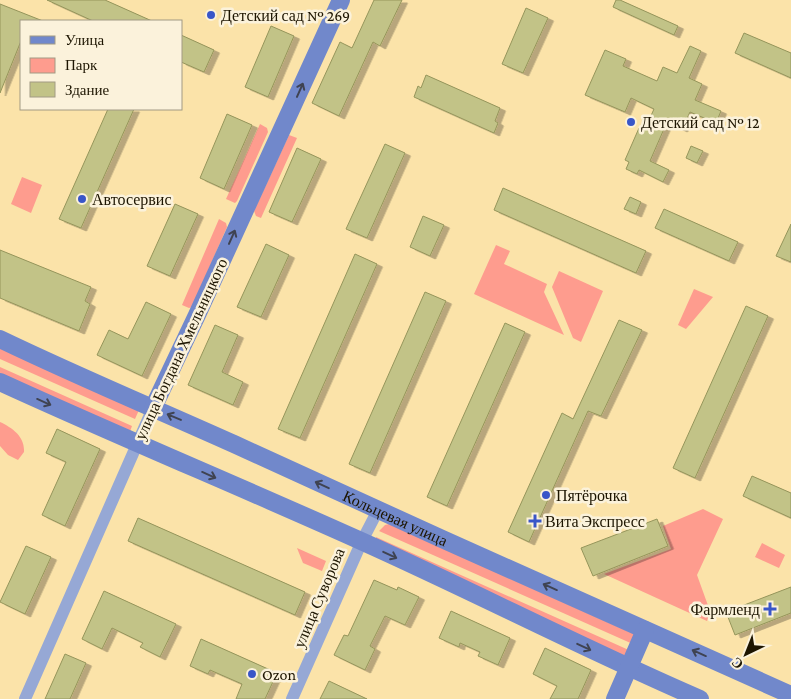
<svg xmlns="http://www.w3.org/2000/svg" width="791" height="699" font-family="'Crimson Pro',serif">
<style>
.green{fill:#fe9c8e}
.building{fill:#c2c387;stroke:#95955b;filter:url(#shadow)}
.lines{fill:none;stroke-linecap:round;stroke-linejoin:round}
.street{stroke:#96a8d5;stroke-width:12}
.secondary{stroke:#7188cb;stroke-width:18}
.oneway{stroke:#3f4352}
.poi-dot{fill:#3956c8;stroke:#fbf2db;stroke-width:2}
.labels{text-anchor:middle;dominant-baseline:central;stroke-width:5;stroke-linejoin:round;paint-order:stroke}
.poi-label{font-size:16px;fill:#1d1501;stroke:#fbf2db;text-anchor:start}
.street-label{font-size:16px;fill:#1d1501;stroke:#fbf2db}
</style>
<defs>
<filter id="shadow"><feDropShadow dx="5.5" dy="3" stdDeviation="0" flood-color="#0004"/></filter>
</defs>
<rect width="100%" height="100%" fill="#fbe3a9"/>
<!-- green -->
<path class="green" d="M260,124L267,128L268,132L237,201L235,203L226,199Z
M289,135L297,138L261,218L256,216L254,211Z
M22,177L42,185L31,213L11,204Z
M219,219L226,223L227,227L192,307L189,308L182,305Z
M496,245L510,251L504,264L547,284L544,292L564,335L474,294Z
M559,271L603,291L581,342L573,338L552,287Z
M694,289L713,297L686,329L678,325Z
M0,348L139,410L135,419L0,359Z
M0,367L132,426L129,434L0,376Z
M0,422C13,428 25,437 24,452L18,460L8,455L0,446Z
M703,509L723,519L697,575L710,611L707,621L604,574L671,549L663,526Z
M389,524L634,634L635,645L379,531L385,525Z
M376,537L631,651L627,655H622L376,541Z
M762,543L785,555L779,568L755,557Z
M297,548L326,561L322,571L303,563Z"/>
<!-- building -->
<path class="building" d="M47,0H105L152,21H93Z
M374,0H402L380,46L373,42L339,116L312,103L340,42L352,48Z
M616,0H620L678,26L674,35L613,7Z
M0,4L43,21H21V41L0,93Z
M526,8L548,18L523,73L502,64Z
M271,26L294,36L268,97L245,87Z
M744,33L791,53V78L735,53Z
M181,35L214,50L204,72L181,62Z
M690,46L701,51L689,78L702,84L695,100L721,111L716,123L690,112L682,129L667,122L650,161L669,170L663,182L639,170L637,174L626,169L629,162L625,160L639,128L644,131L654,109L631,98L625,112L585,95L605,50L626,59L623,66L657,81L663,67L677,73Z
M426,75L500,108L495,121L498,123L494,133L414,97L418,86L421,88Z
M108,109H134L81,228L59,219Z
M227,114L252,125L224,189L200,178Z
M385,144L405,153L367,238L346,229Z
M691,146L703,151L697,163L686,158Z
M297,148L321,159L292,222L269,212Z
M503,188L646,251L636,273L494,210Z
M630,197L641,202L636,214L624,209Z
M175,204L198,214L170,276L147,266Z
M664,209L738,242L729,261L655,228Z
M423,216L444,225L430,256L410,247Z
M791,224V262L776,256Z
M266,244L289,255L261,317L237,307Z
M0,250L91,287L85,301L90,304L79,331L0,298Z
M355,254L377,264L300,438L278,429Z
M425,292L446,301L370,473L349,464Z
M146,302L171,314L142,376L97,355L109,330L128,339Z
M746,306L768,316L695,478L673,468Z
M619,320L642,330L601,416L588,411L529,542L508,532L562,413L573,419Z
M505,323L525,332L447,506L427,497Z
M215,325L238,335L222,372L243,382L233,405L188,385Z
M57,429L100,449L65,526L42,515L66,462L46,453Z
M752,476L791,493V518L743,496Z
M138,518L305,592L295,615L128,541Z
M657,519L668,546L593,576L581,548Z
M26,546L51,557L25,614L0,602Z
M374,580L397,590L398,587L419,597L405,625L385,616L370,646L375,649L365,670L334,655L344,635L348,636Z
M791,587V613L735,635L726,612Z
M104,591L176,624L160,657L140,647L143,643L112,628L102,649L82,639Z
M451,611L510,638L498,665L478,656L480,652L460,643L459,647L439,638Z
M201,639L277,673L265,699H236L242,684L210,670L208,674L190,666Z
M545,648L591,670L578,699H550L557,686L533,674Z
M65,654L86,663L70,699H45Z
M329,681L367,699H320Z"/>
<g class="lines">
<!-- street -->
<path class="street" d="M25,699L153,408
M292,699L362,541L378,510"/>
<!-- secondary -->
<g class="secondary">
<path id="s1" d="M0,339C77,376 156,409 234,444C419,529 605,613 791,695"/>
<path d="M0,382C120,437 241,487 361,541C475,592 586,650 700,699"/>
<path d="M153,408L197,315L341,0"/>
<path d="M615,699L645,630"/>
</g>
</g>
<!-- one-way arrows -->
<defs><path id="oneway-shaft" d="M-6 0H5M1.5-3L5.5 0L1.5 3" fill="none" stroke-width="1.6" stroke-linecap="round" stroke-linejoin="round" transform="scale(1.25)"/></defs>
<g class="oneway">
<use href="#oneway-shaft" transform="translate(300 90) rotate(-66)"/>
<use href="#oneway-shaft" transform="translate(232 237) rotate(-66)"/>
<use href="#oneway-shaft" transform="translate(44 402) rotate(24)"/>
<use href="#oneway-shaft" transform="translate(174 417) rotate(-157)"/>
<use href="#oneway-shaft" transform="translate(209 475) rotate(24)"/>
<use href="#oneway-shaft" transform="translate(322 485) rotate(-155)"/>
<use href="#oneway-shaft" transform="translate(390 555) rotate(25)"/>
<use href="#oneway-shaft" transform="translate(550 587) rotate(-156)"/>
<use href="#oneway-shaft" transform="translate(584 647) rotate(25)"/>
<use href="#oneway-shaft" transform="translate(699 653) rotate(-156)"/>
</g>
<!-- markers -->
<g class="poi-dot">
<circle cx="211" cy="15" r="5"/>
<circle cx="631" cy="122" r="5"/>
<circle cx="82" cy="199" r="5"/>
<circle cx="546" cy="495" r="5"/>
<path d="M532.5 513.5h5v5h5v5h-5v5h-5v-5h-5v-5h5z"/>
<path d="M767.5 601.5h5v5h5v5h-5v5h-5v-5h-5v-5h5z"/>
<circle cx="252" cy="674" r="5"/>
</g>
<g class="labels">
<!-- poi labels -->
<g class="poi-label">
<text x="221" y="15">Детский сад № 269</text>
<text x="641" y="122">Детский сад № 12</text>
<text x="92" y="199">Автосервис</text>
<text x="556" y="495">Пятёрочка</text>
<text x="545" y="521">Вита Экспресс</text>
<text x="760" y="609" text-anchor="end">Фармленд</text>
<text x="262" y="674">Ozon</text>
</g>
<!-- street labels -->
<g class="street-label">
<text transform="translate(181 349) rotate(-65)">улица Богдана Хмельницкого</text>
<text stroke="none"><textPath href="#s1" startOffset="434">Кольцевая улица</textPath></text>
<text transform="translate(319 598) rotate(-67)">улица Суворова</text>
</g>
</g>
<!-- legend -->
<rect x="20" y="20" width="162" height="90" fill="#fbf2db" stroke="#a29a84"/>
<rect x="30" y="36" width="25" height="8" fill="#7188cb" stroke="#a29a84"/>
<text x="65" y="45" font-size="15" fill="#1d1501">Улица</text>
<rect x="30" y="58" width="25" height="15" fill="#fe9c8e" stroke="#a29a84"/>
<text x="65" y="70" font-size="15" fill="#1d1501">Парк</text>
<rect x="30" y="82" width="25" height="15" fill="#c2c387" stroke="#a29a84"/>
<text x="65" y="95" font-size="15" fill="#1d1501">Здание</text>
<!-- north arrow -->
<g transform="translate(746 654) rotate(223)" stroke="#fbf2db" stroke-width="4" paint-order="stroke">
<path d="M0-4L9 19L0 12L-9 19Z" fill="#1d1501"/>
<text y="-8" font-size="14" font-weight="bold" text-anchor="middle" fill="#1d1501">С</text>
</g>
</svg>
